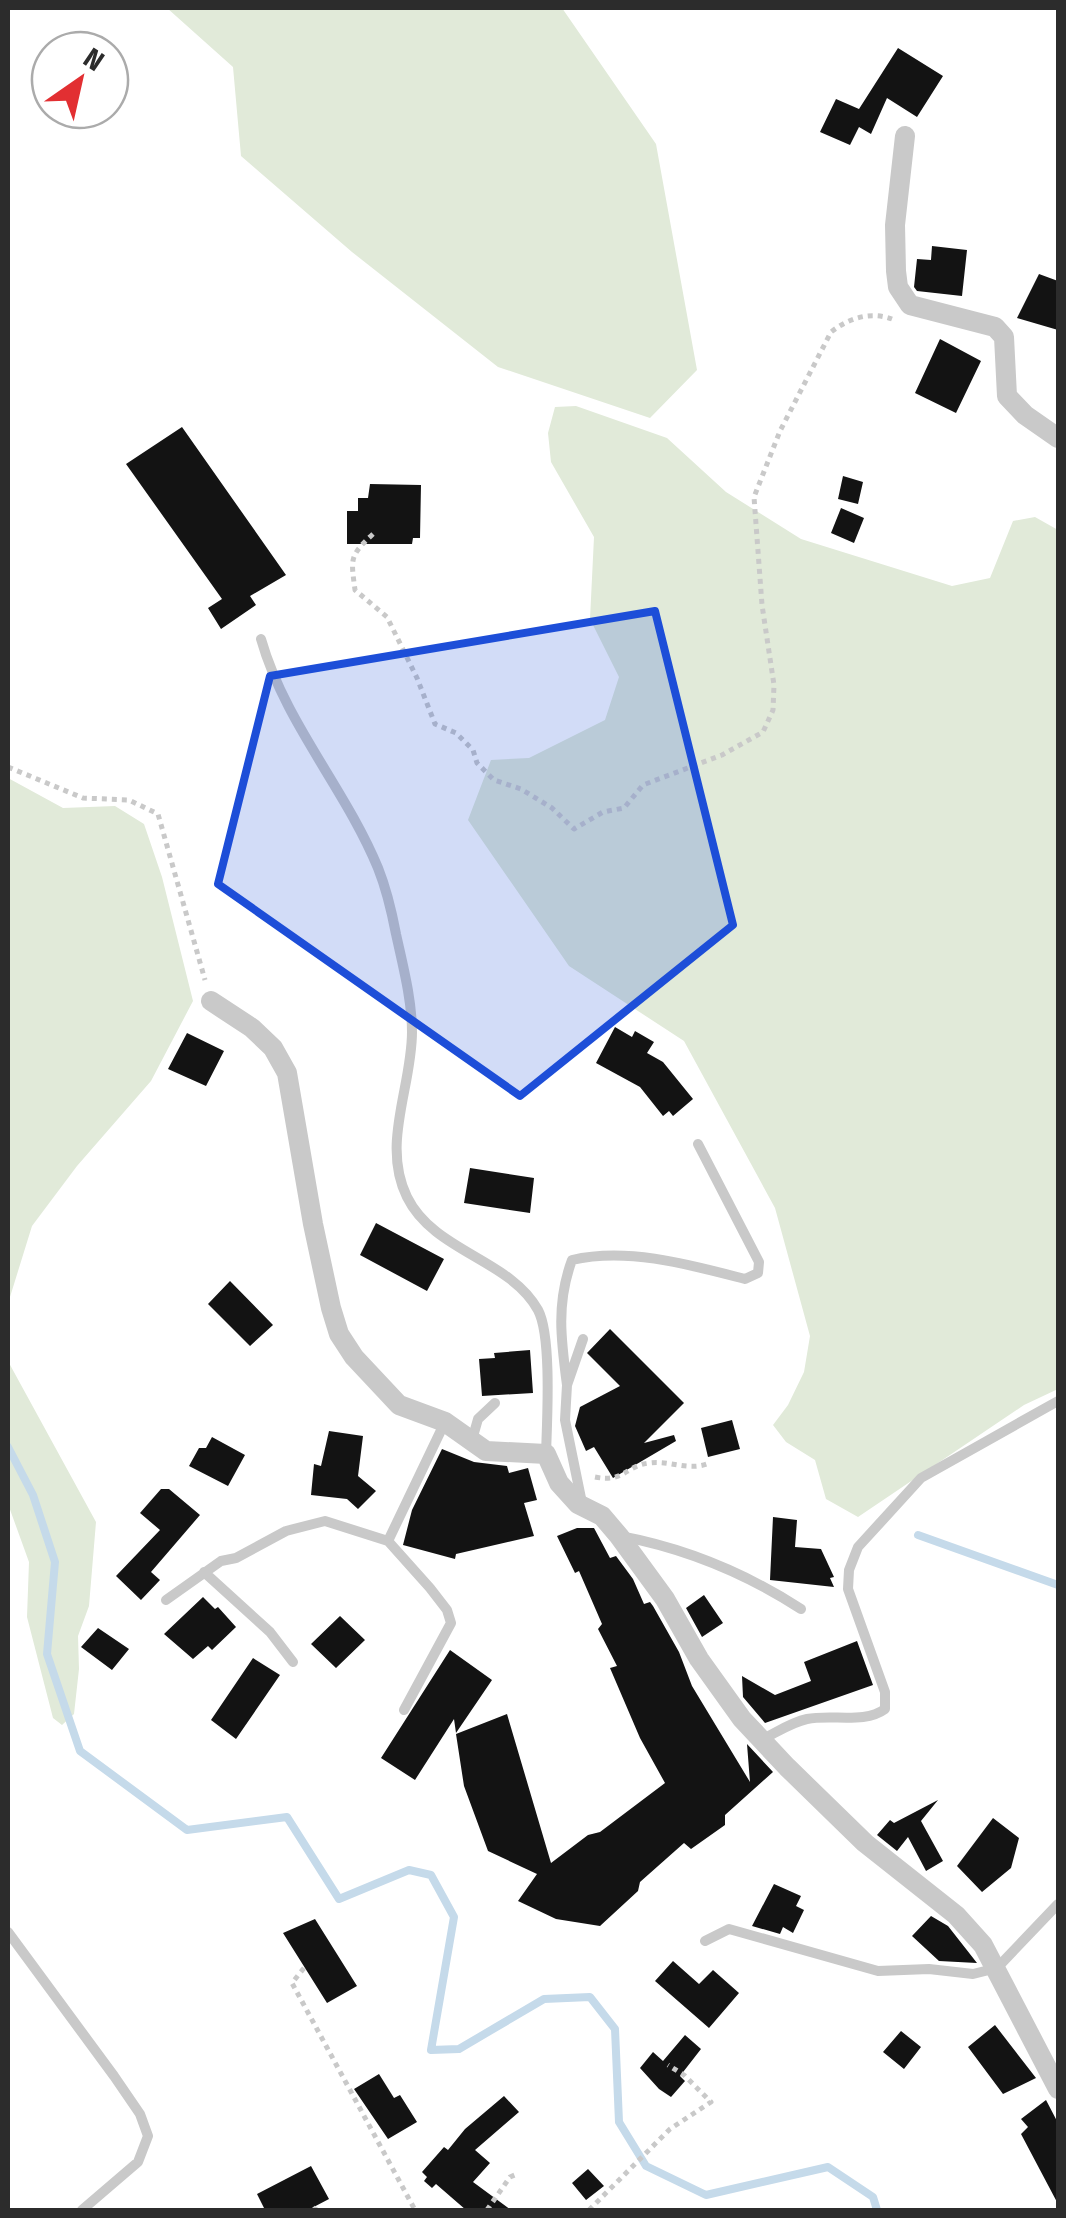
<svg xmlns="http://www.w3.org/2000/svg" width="1066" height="2218" font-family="'Fira Sans Condensed',sans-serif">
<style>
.green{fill:#e1ead9}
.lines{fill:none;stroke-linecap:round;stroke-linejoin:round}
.stream{stroke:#c5daea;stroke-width:8}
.building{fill:#131313}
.path{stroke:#c9c9c9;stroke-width:5;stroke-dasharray:5 5;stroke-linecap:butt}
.lane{stroke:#c9c9c9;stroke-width:10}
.street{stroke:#c9c9c9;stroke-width:20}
.marked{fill:#1d4ed8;fill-opacity:0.2;stroke:#1d4ed8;stroke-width:8;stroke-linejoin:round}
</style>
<rect width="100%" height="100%" fill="#fff"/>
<!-- green -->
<path class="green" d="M167,8H562L656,144L697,370L650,418L498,367L352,252L241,156L233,67Z
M576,406L667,438L726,492L801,539L952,586L990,578L1013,521L1035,517L1058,530V1389L1024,1405L858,1517L826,1499L815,1460L786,1442L773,1425L788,1405L804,1372L810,1336L775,1208L684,1041L569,966L468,820L491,760L529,758L605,720L619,677L590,619L594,537L551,462L548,433L555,407Z
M8,778L63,808L115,806L144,824L162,877L193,1001L151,1081L77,1166L32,1226L10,1297L9,1363L96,1522L89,1606L78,1636L79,1669L74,1714L62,1725L53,1718L27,1617L29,1562L8,1504Z"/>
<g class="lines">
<!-- stream -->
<path class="stream" d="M8,1447L33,1495L55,1562L47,1654L80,1751L187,1830L287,1817L339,1899L409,1870L431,1875L454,1917L431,2050L459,2049L544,1999L590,1997L615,2029L619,2122L646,2166L706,2195L828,2167L873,2197L877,2210
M918,1535L1058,1585"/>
</g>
<!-- building -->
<path class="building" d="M898,48L943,76L917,117L887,98L871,134L859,127L850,145L820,132L836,99L859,109Z
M932,246L967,250L962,296L917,291L914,287L917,259L931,260Z
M1039,274L1058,281V330L1017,318Z
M940,339L981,361L956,413L915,393Z
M182,427L286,575L250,596L256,605L221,629L208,608L222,599L126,464Z
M843,476L863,482L858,504L838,499Z
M370,484L421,485L420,538H413L412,544H347V511H358V498H368Z
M841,508L864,518L854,543L831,533Z
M615,1027L632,1037L635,1031L654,1042L647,1053L663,1062L693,1099L673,1116L669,1111L663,1116L640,1087L596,1063Z
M187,1033L224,1051L206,1086L168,1069Z
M470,1168L534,1178L530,1213L464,1203Z
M376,1223L444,1259L427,1291L360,1255Z
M230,1281L273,1325L250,1346L208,1304Z
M610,1329L684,1403L644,1443L674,1435L676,1441L613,1478L594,1447L586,1451L575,1426L580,1407L620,1386L587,1353Z
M530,1350L533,1393L482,1396L479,1359L495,1358L494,1353Z
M732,1420L740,1449L708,1457L701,1428Z
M329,1431L363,1436L358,1476L376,1491L358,1509L347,1499L311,1495L314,1464L321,1466Z
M212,1437L245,1455L228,1486L189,1466L199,1448H206Z
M442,1449L474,1462L507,1466L509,1473L528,1468L537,1500L524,1503L534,1536L456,1554L455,1559L403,1545L412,1510Z
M161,1489H169L200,1515L151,1572L160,1580L141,1600L116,1576L160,1530L140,1513Z
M773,1517L797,1520L795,1547L821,1549L834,1577L830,1578L834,1587L770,1580Z
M577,1528H594L610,1558L616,1556L633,1579L644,1604L650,1602L653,1606L679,1652L692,1686L750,1782L747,1744L773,1772L725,1815V1825L691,1849L684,1843L640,1882L638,1891L600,1926L556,1919L518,1901L537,1874L488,1851L464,1786L456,1734L507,1714L551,1863L588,1835L600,1832L665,1783L640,1738L610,1668L617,1666L598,1629L602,1624L579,1571L575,1573L557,1536Z
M704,1595L723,1623L702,1637L686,1608Z
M203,1597L215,1609L218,1607L236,1627L212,1650L208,1646L193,1659L164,1634Z
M340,1616L365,1640L336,1668L311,1644Z
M98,1628L129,1649L112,1670L81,1647Z
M857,1641L873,1685L765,1723L743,1697L742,1676L775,1695L811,1681L804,1662Z
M450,1650L492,1680L456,1733L454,1719L415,1780L381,1758Z
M253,1658L280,1675L236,1739L211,1720Z
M938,1800L921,1821L943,1861L926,1871L908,1837L897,1851L877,1835L890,1820L894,1823Z
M993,1818L1019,1838L1011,1868L982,1892L957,1866Z
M774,1884L801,1896L796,1906L804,1910L793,1933L783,1927L780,1934L752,1926Z
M931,1916L948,1926L977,1963L939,1961L912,1936Z
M315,1919L357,1986L327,2003L283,1933Z
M673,1961L699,1984L713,1970L739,1993L709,2028L655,1981Z
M995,2025L1036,2078L1003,2094L968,2047Z
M901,2031L921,2047L904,2069L883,2052Z
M685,2035L701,2049L680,2076L685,2081L671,2097L659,2089L640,2068L653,2052L663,2061Z
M379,2074L394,2098L400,2095L417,2122L388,2139L354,2089Z
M504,2096L519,2112L475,2150L490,2163L473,2182L511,2210H466L436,2184L432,2188L424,2181L427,2177L422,2172L444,2147L448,2150L465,2129Z
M1046,2100L1058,2123V2204L1021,2134L1028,2127L1021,2119Z
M311,2166L329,2199L308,2210H265L257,2194Z
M588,2169L604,2186L586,2200L572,2183Z"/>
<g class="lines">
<!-- path -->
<path class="path" d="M373,534C349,556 351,559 355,590L387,617L417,678L435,724L456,733L473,750L477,763L494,780L521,789L552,808L574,829L603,812L624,808L643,785L722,755L763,732L773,710L774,685L762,605L754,497L780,431L831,332C849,318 870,311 892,319
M8,767L83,798L129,800L158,814L205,980
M595,1477C624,1483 625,1466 649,1463C669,1460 687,1471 707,1464
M304,1968L292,1983L415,2210
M313,2208L317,2210
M487,2210L510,2177L517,2174
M589,2210L670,2129L711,2102L684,2075L668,2065"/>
<!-- lane -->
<path class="lane" d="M261,639C285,723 345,788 378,868C386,888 392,913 396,934C403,966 412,1000 412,1032C412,1087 381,1144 407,1197C434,1252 510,1259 538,1310C552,1336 547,1422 546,1454
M567,1385C561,1340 556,1303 572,1260C628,1247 691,1265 745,1279L758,1273L759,1262L698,1144
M472,1440L478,1419L495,1403
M582,1503L565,1420L567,1385L583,1339
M620,1536C684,1548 747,1574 801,1609
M388,1541L445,1422
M204,1572L270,1632L293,1662
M166,1600L221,1561L236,1558L286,1531L325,1521L388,1541L430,1588L447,1610L451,1623L404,1710
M763,1739C777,1732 792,1722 807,1719C832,1714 865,1724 885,1709V1692L848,1589L849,1570L858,1547L921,1478L1058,1401
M8,1932L114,2076L140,2114L148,2136L138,2162L82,2210
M705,1941L729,1929L878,1971L929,1969L973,1974L997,1968L1058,1904"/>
<!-- street -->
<path class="street" d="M905,136L895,225L896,271L898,287L910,305L995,327L1004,337L1007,396L1025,415L1058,438
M211,1001L252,1028L273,1048L287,1073L313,1224L331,1308L339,1334L354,1357L399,1405L445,1422L486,1451L546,1454L559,1483L578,1504L602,1516L619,1536L665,1599L699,1659L742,1719L787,1767L865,1843L956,1915L983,1945L1058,2089"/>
</g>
<!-- marked area -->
<path class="marked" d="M655,611L733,925L520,1096L218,884L270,676Z"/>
<!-- border -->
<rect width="1066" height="2218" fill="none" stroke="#2c2c2c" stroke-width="20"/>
<!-- north arrow -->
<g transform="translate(80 80) rotate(34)"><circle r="48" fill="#ffffff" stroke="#ababab" stroke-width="2.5"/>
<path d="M0-8L18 38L0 25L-18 38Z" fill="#e22f32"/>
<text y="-15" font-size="28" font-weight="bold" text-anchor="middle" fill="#2c2c2c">N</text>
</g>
</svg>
